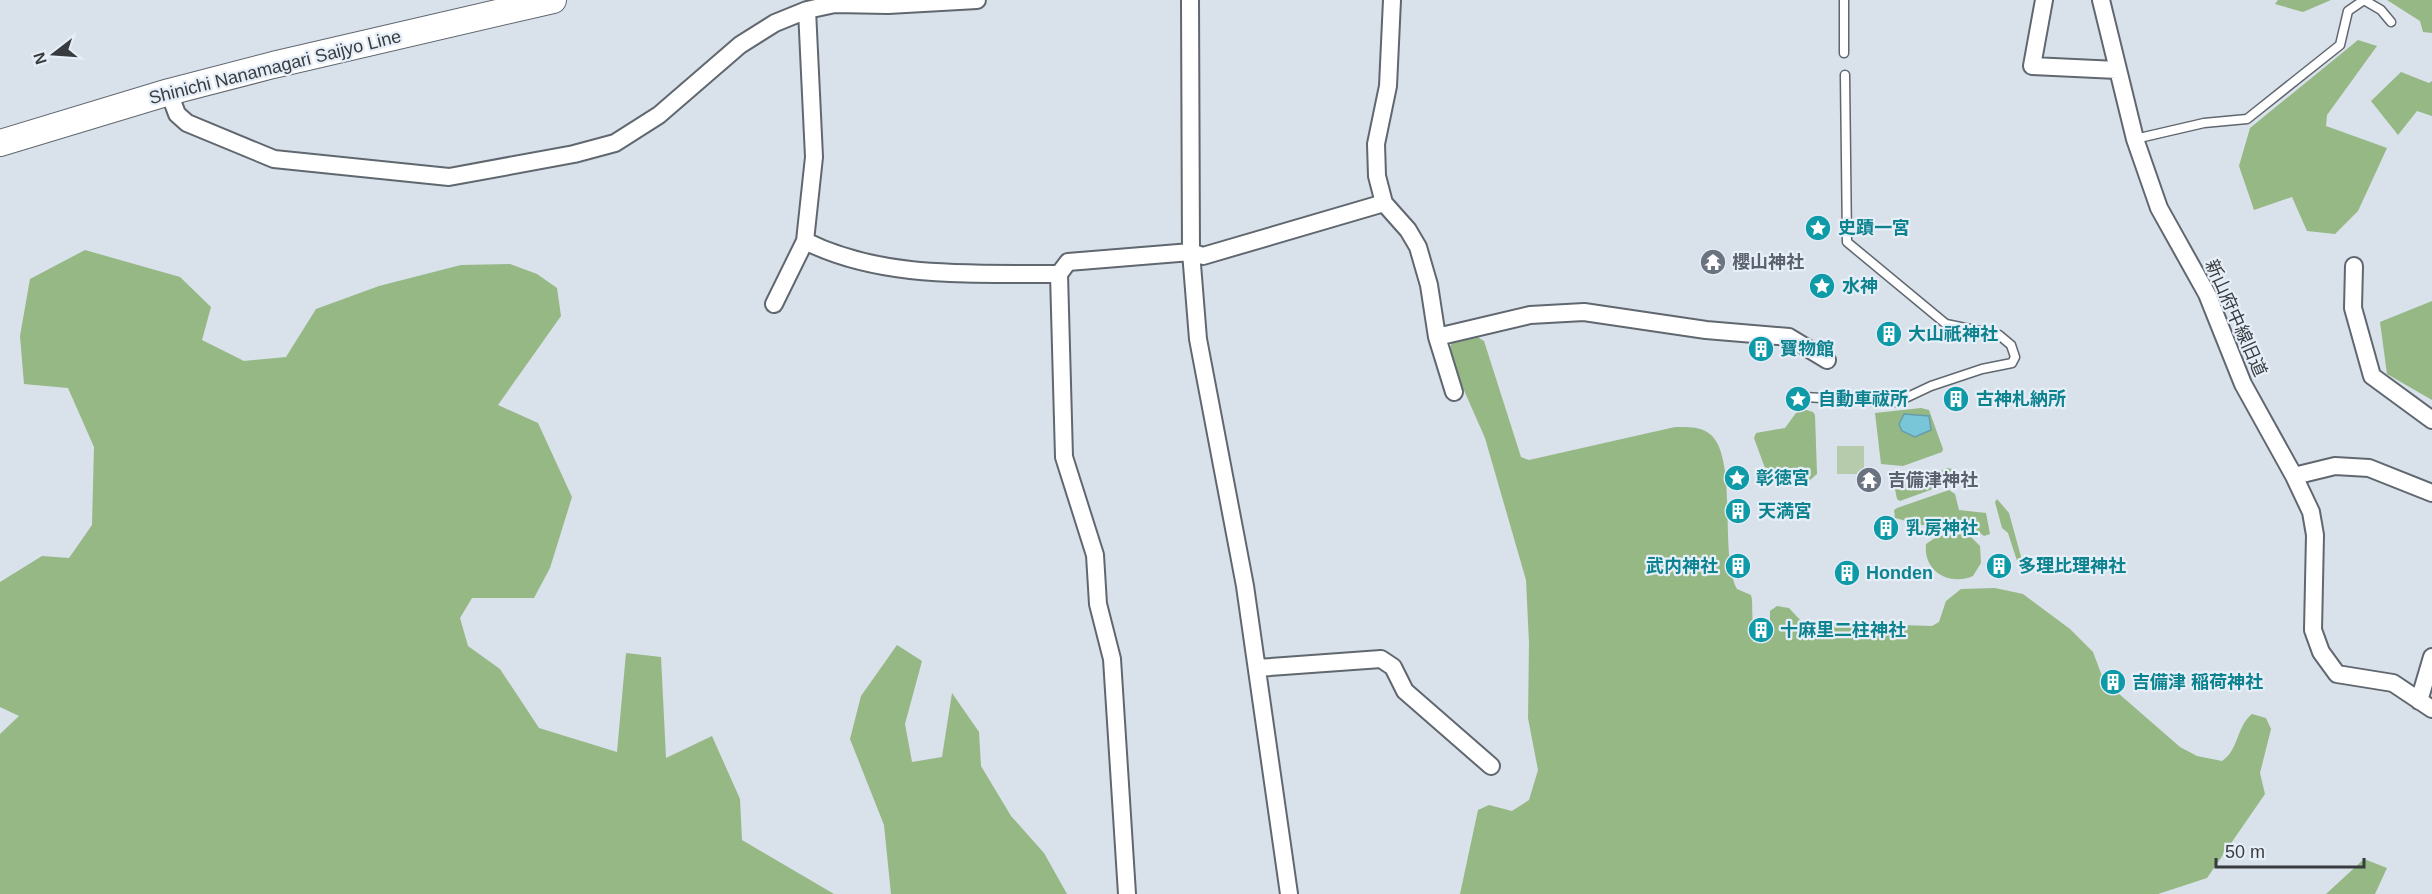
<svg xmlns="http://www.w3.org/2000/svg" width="2432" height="894" font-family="Helvetica,'Noto Sans JP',sans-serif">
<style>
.green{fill:#b5cbab}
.forest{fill:#95b885}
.water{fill:#79c6d8;stroke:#669daa;stroke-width:1.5}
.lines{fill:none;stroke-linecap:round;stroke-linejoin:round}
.service-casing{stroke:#60676f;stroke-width:11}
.minor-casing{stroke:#60676f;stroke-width:20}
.primary-casing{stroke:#60676f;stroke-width:28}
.service{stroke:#fff;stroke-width:8}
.minor{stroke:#fff;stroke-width:16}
.primary{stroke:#fff;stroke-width:26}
.labels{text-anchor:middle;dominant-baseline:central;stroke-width:4.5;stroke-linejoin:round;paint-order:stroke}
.street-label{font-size:18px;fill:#393c3f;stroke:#e6eef8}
.culture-label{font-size:18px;font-weight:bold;fill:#0d838f;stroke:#e6eef8;text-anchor:start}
.worship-label{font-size:18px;font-weight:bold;fill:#5b616d;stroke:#e6eef8;text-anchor:start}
</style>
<rect width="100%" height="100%" fill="#d9e1ea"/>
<!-- green -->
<path class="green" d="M1837,446H1864V474H1837Z"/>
<!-- forest -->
<path class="forest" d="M2278,0H2331L2303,12L2275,4Z
M2387,0H2432V33L2423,32L2420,21Z
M2358,40L2377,46L2327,115L2326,126L2387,148L2358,211L2335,234L2307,231L2292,197L2254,210L2239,166L2250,128Z
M2401,72L2429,83L2432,81V116L2417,111L2398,135L2371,101Z
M85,250L180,277L211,307L202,340L244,361L286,357L316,309L379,286L461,265L510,264L537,274L557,288L561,316L498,405L538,423L572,497L550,568L534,598H472L460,618L468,646L500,669L539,728L617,752L626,653L661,657L666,758L712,736L740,799L742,840L834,894H0V734L19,716L0,707V582L42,556L69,558L92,525L94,447L68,388L24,384L20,336L30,279Z
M2432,301V400L2387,374L2380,322Z
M1476,336L1484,341L1521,457L1529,460L1675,427C1685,427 1697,426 1707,432C1740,451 1718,554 1737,589L1751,595L1752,600L1753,642L1770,640V611L1777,606L1789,608L1802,622L1932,626L1939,622L1946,601L1961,589L1995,588L2023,594L2070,629L2093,652L2102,676L2118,693L2180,747L2197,756L2222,761C2239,750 2236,727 2252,714L2266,718L2271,729L2260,773L2265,794L2207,878L2158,894H1460L1478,810L1489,805L1512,811L1529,800L1538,770L1528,718L1529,643L1526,580L1485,438L1463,388L1450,349L1452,342Z
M1921,408L1929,410L1943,449L1942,452L1903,466L1881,464L1875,413Z
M1803,409L1813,412L1815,415L1817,474L1809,481L1790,472H1769L1765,468L1754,438L1756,433L1785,428L1796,413Z
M1948,468L1952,469L1955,477L1952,482L1900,501L1897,499L1895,489L1898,486Z
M1949,490L1955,494L1959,510L1986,513L1990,534L1984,536L1969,525H1922L1895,518L1894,510L1897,508Z
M1997,499L2009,513L2026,575L2021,573L2008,533L2002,528L1995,502Z
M1968,534L1980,546L1981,563L1973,576C1950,586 1923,572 1926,544L1938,536Z
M897,645L922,661L905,724L912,762L942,757L952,693L979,732L981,766L1011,816L1044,853L1067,894H891L884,825L850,739L861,696Z
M2364,859L2387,868L2375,894H2326Z"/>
<!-- water -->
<path class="water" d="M1904,414L1929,416L1931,430L1915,437L1902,431L1899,424Z"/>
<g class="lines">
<!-- service casing -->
<g class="service-casing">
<path id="service" d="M1844,0V53
M2135,139L2204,123L2247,119L2340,45L2348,11L2364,0L2381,10L2391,22
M1804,397L1897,402L1931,386L1982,369L2012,363L2015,357L2011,345L1999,335L1946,324L1847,242L1845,75"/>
</g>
<!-- minor casing -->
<g class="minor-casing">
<path id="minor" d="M1190,0L1191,252L1198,339L1245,586L1289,894
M1392,0L1388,86L1376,144L1377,176L1384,203L1408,230L1418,247L1429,285L1437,337L1454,392
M2044,0L2032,66L2117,70
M2101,0L2135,139L2159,208L2207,294L2243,384L2294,476L2311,512L2315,535L2313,630L2321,652L2337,674L2393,683L2432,709
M169,92L177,114L187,123L274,159L449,177L574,154L615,143L659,115L740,45L775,23L807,10L835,4L888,5L977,0
M805,241C883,280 974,273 1059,274
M2354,266L2353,308L2372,376L2432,420
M774,304L805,241L814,157L807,10
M1437,337L1530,315L1584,312L1706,330L1789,337L1827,360
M2294,476L2335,466L2369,468L2432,493
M1257,668L1381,659L1393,667L1405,691L1491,766
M2419,701L2432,657
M1127,894L1112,659L1098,604L1095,555L1064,457L1059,274L1068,262L1191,252L1203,256L1384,203"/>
</g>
<!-- primary casing -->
<g class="primary-casing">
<path id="primary" d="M0,143L169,92L273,65L553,0"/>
</g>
<!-- service -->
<use href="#service" class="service"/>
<!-- minor -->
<use href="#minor" class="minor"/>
<!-- primary -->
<use href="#primary" class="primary"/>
</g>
<!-- icons -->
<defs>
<g id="sight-disc" transform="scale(1.35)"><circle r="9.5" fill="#0f9aa8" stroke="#e6eef8"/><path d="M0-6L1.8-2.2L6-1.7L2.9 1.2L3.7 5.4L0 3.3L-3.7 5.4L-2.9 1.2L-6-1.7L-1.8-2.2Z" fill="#fff"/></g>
<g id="temple-disc" transform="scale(1.35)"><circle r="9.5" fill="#6b7280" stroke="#e6eef8"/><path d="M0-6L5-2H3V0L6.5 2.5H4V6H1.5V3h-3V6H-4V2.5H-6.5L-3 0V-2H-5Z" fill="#fff"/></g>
<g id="building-disc" transform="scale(1.35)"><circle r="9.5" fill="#0f9aa8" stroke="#e6eef8"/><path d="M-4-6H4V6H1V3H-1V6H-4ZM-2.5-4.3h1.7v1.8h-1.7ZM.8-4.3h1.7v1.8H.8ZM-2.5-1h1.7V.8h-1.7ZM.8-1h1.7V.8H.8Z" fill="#fff"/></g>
</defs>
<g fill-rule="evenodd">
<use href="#sight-disc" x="1818" y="228"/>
<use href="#temple-disc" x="1713" y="262"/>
<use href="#sight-disc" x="1822" y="286"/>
<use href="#building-disc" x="1889" y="334"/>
<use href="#building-disc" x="1761" y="349"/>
<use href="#sight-disc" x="1798" y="399"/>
<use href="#building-disc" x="1956" y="399"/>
<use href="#sight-disc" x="1737" y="478"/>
<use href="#temple-disc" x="1869" y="480"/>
<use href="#building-disc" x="1738" y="511"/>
<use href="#building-disc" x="1886" y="528"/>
<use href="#building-disc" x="1738" y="566"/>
<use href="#building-disc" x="1999" y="566"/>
<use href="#building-disc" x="1847" y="573"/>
<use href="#building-disc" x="1761" y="630"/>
<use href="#building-disc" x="2113" y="682"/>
</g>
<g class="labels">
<!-- street labels -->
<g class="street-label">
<text transform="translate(275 67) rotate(-14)">Shinichi Nanamagari Saijyo Line</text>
<text transform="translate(2236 318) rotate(66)">新山府中線旧道</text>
</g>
<!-- culture labels -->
<g class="culture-label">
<text x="1838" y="228">史蹟一宮</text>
<text x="1842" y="286">水神</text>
<text x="1908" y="334">大山祇神社</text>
<text x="1780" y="349">寶物館</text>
<text x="1818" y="399">自動車祓所</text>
<text x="1976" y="399">古神札納所</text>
<text x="1756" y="478">彰徳宮</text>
<text x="1758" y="511">天満宮</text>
<text x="1906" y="528">乳房神社</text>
<text x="1718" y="566" text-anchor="end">武内神社</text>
<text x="2018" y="566">多理比理神社</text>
<text x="1866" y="573">Honden</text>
<text x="1780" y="630">十麻里二柱神社</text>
<text x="2132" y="682">吉備津 稲荷神社</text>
</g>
<!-- worship labels -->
<g class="worship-label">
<text x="1732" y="262">櫻山神社</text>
<text x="1888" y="480">吉備津神社</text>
</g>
</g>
<!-- north arrow -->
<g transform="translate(54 54) rotate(253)" stroke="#e6eef8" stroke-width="4.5" paint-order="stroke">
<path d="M0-4.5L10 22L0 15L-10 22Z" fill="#393c3f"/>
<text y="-9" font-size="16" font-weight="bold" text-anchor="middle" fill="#393c3f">N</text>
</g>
<!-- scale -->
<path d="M2216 858v9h148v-9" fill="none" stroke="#393c3f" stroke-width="3"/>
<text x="2225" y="858" font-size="18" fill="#393c3f" stroke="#e6eef8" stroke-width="4.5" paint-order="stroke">50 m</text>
</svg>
